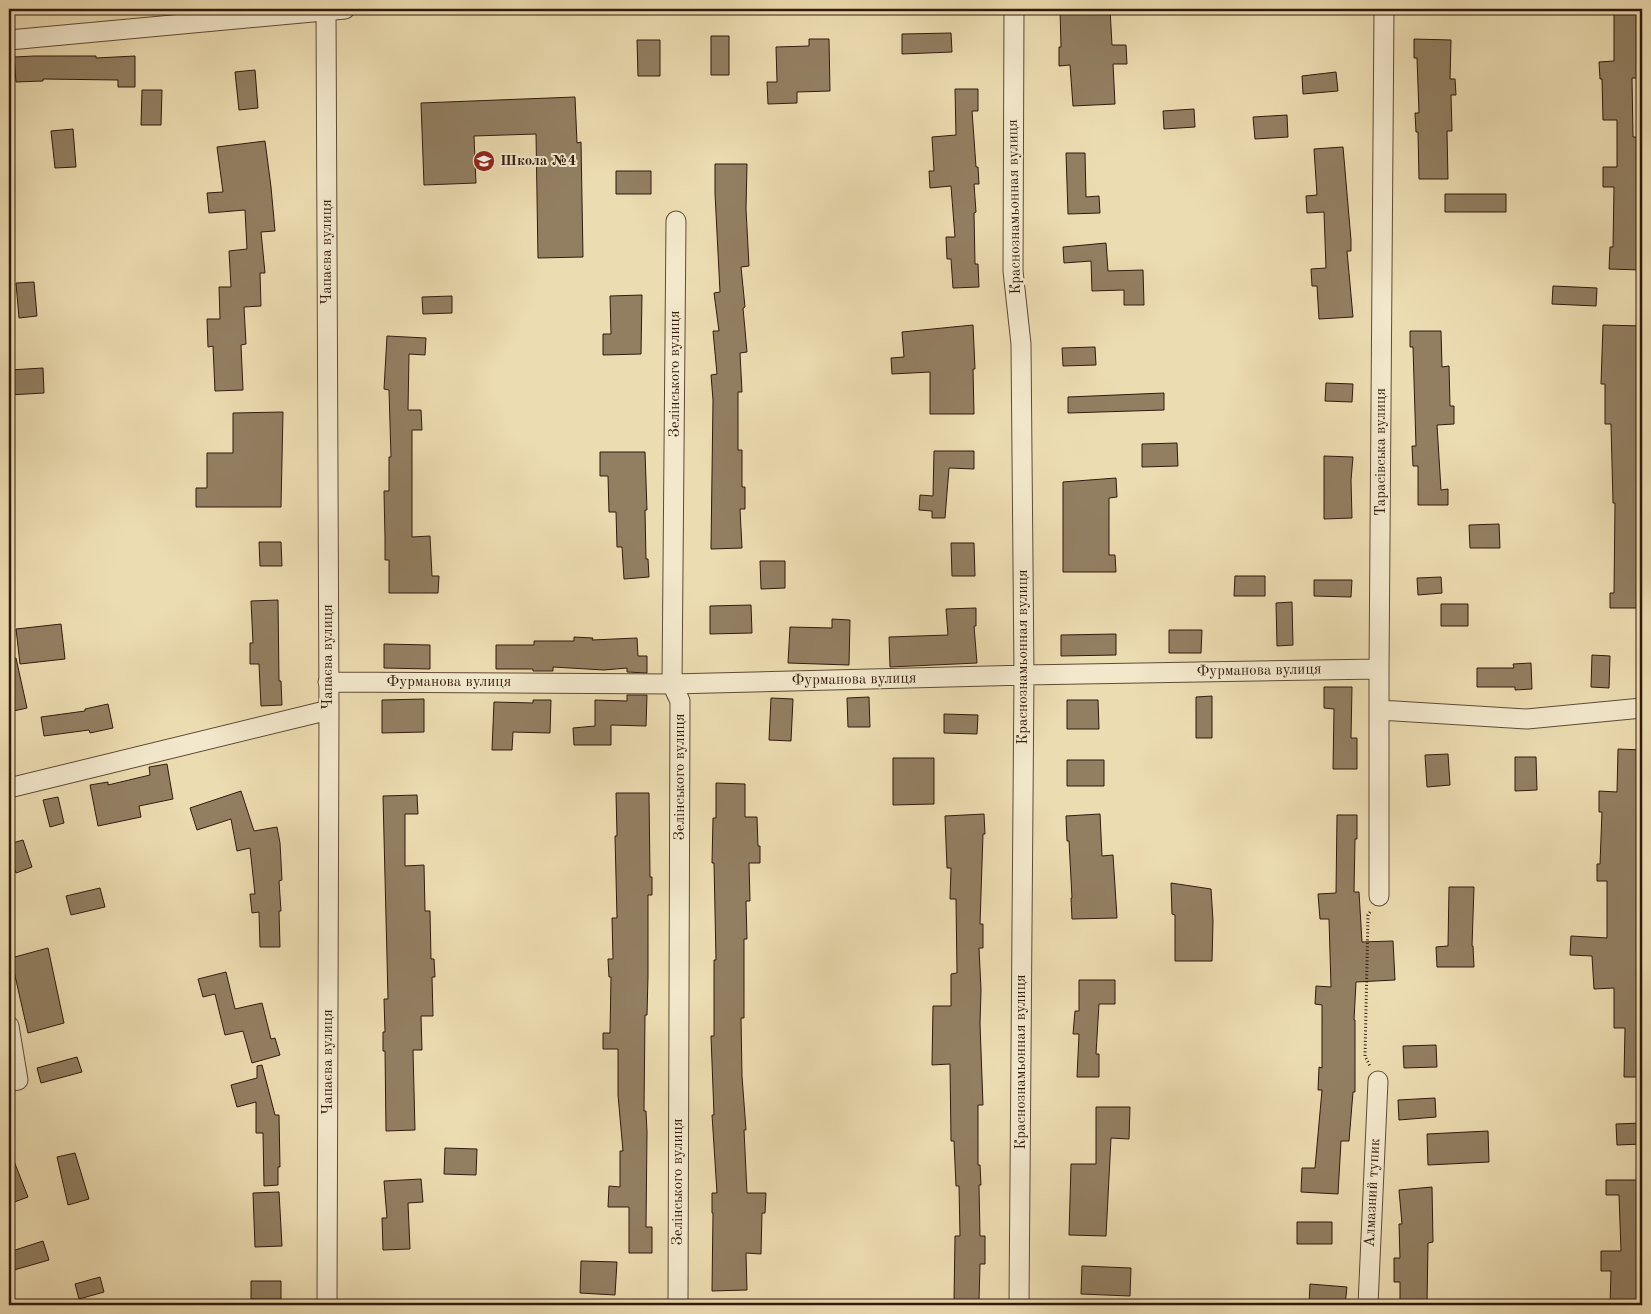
<svg xmlns="http://www.w3.org/2000/svg" width="1651" height="1314" font-family="'Old Standard TT',serif">
<style>
.building{fill:#927f62;stroke:#311a0d}
.lines{fill:none;stroke-linecap:round;stroke-linejoin:round}
.minor-casing{stroke:#604a36;stroke-width:21}
.path{stroke:#311a0d;stroke-width:3;stroke-dasharray:1 2.5;stroke-linecap:butt}
.minor{stroke:#f3e8cc;stroke-width:19}
.labels{text-anchor:middle;dominant-baseline:central;stroke-width:4;stroke-linejoin:round;paint-order:stroke}
.poi-label{font-size:15px;font-weight:bold;fill:#311a0d;stroke:#f3e8cc;text-anchor:start}
.street-label{font-size:15px;fill:#311a0d;stroke:#f3e8cc}
</style>
<rect width="100%" height="100%" fill="#ecdcb1"/>
<filter id="stains"><feTurbulence type="fractalNoise" baseFrequency=".004" numOctaves="4"/><feColorMatrix values="0 0 0 0 .2 0 0 0 0 .09 0 0 0 0 .02 0 0 0 .5 -.17"/></filter>
<radialGradient id="worn" r=".72"><stop offset=".6" stop-color="#630" stop-opacity="0"/><stop offset="1" stop-color="#630" stop-opacity=".3"/></radialGradient>
<!-- building -->
<path class="building" d="M1060,9H1110L1112,45H1126L1127,64H1113L1115,104L1073,106L1070,65L1059,66V47H1061Z
M1614,9H1642V78H1632L1633,137H1641L1642,270L1609,269L1610,247H1613L1614,187H1603V167H1617V120H1603L1602,79H1600L1599,62L1614,61Z
M951,33L952,52L902,54V34Z
M711,36H729V75H711Z
M809,39H829L830,91L797,92V103L768,104L767,82H777L776,47L809,46Z
M1414,39L1451,40L1450,79H1455L1456,95H1451L1452,131H1447L1448,179H1419L1418,132H1416L1415,113H1419L1417,58H1414Z
M637,40H660V76H638Z
M34,56H96V58L135,56V87H118V80L43,79V81L16,82L14,57Z
M255,70L258,108L239,110L235,72Z
M1336,72L1338,91L1303,94L1302,76Z
M955,89H978V111H972L976,167H978L979,184H974L976,212L974,213L975,264H978L979,287L953,288L951,259H947L946,237H955L951,186L930,188L929,171H934L932,137L956,135Z
M142,90H162L161,125H141Z
M575,97L577,143L581,142L583,257L538,258L536,134L474,136L476,183L424,185L421,103Z
M1194,109L1195,127L1164,129L1163,111Z
M1287,115L1288,137L1255,139L1253,117Z
M73,129L76,167L55,168L51,131Z
M265,141L271,187L275,231L261,232L265,273H260L261,306L244,307L246,344L241,345L243,390L215,391L213,346L208,347L207,319H220L219,287H231L229,251L247,249L245,210L209,213L207,193L223,192L217,147Z
M1343,147L1351,240V251H1347L1353,317L1319,319L1317,286H1312L1311,269L1326,268L1324,212L1307,213L1306,196L1317,195L1314,149Z
M1066,153H1085L1086,197L1099,196L1100,213L1068,214Z
M715,164H747L746,209L749,266L741,267L745,307L743,308L747,352L740,353L742,392H738V450H742V487H745V509H740L742,548L711,549L713,400L711,375L717,374L713,331H719L714,293L720,292L715,193Z
M616,171H651V194H616Z
M1445,194H1506V212H1445Z
M1106,243L1108,271L1143,270L1144,305H1124V290L1092,291L1091,261L1064,263L1063,247Z
M34,282L37,316L19,318L16,283Z
M1553,286L1597,288L1596,306L1552,304Z
M642,295L641,354L603,355V334H611L610,296Z
M452,296V313L423,314L422,297Z
M973,325L975,369H973L974,414H930V372L892,374L891,358L904,357L902,332Z
M1603,325L1642,326V344H1639L1638,391H1642V608H1610V593H1614L1615,503H1613L1611,424H1605V384H1601Z
M1410,331H1441L1442,367L1449,366L1450,406H1454V424L1437,425L1441,490L1448,489V505H1418V466H1413L1412,446H1416L1413,347H1410Z
M387,336L426,338L425,355L409,354L408,410H421L422,430H412V537L430,536L432,576H439L438,593H389V560H385V538L384,491H389V457H391L389,390L384,389Z
M1095,347L1096,365L1063,366L1062,348Z
M43,368L44,393L9,395V370Z
M1326,383L1353,384L1352,402L1325,401Z
M1164,393V410L1068,413V397Z
M283,412L281,507H196V488H207V453H233V413Z
M1177,443L1178,466L1142,467V444Z
M934,451H974V469L949,468L945,518H932V511L919,510L920,495L933,496Z
M600,452H645L647,510H645L646,559H648L649,577L624,579L622,547H617L616,512H609L608,476H600Z
M1324,456L1353,457L1351,480L1352,518L1324,519Z
M1116,478L1117,497L1109,498V555H1115L1116,572H1063V482Z
M1499,524L1500,548H1470L1469,525Z
M259,542H281L282,566H260Z
M951,543H974L975,576H952Z
M760,561H785V588L761,589Z
M1235,576H1265V596H1234Z
M1441,577L1442,593L1418,595L1417,578Z
M1314,580H1352L1351,597L1314,596Z
M278,600L279,681H281L282,705L261,706L259,664H250V643H253L251,601Z
M1292,602L1293,645L1277,646L1276,603Z
M1441,604H1468V626H1441Z
M751,605L752,633L710,634V606Z
M976,608V626H974L977,663L890,667L889,637L948,635L946,609Z
M832,619L850,620L849,665L788,663L790,627L832,628Z
M61,624L65,659L20,664L16,629Z
M1169,630H1202L1201,653H1169Z
M1116,634V655L1061,656V635Z
M574,637L593,638L592,640L637,638L638,656H647V673L627,672V668L604,670L553,667V671H533V669H496V645H534V641H574Z
M384,644L430,645V669L384,668Z
M1592,655L1610,656L1609,688L1591,687Z
M16,658L27,708L9,712V659Z
M1531,663L1532,689L1515,690V687H1477V668H1514L1513,664Z
M1324,687H1352L1351,738H1357V769H1333L1334,709L1324,708Z
M627,695H647L646,726L611,725V745H574L573,728L595,726V700L627,701Z
M1212,696V738H1196V697Z
M869,697L870,727H848L847,698Z
M771,698L793,699L791,741L769,740Z
M424,699V732L382,733V700Z
M533,700H551L550,733L513,732L512,750H492L494,702L533,703Z
M1067,700H1098L1099,729H1067Z
M108,704L113,728L90,733L89,730L44,736L41,717L85,711V709Z
M944,714L978,715L977,734L944,733Z
M1618,749L1642,750V1077H1624L1625,1028H1614V988L1594,989L1592,956L1570,955L1571,936L1607,938V881H1597V864H1600L1602,812H1599V791L1617,792Z
M1448,754L1450,785L1427,787L1425,755Z
M1515,757H1536L1537,790L1515,791Z
M893,758H934V804L893,805Z
M1067,760H1104V786H1067Z
M167,764L173,799L139,806L141,817L98,826L90,785L108,782V785L150,775L149,767Z
M716,783L745,784V817H757L758,846H760V863H749L750,901H746L747,939H744V1018H741L742,1076L746,1130H744L747,1193H766L765,1213H762L761,1254L746,1253L747,1290L712,1291L713,1213H712V1193H717L712,1115H714L711,1036H714V960H716L714,863H712L713,818H716Z
M241,791L254,831L277,827L280,843L282,880L279,881L281,911H279L280,947H260L259,912L252,913L250,894H255L250,848L237,851L231,819L197,830L190,808Z
M616,793H649L650,877H652V895H648V976L647,1015H645L644,1111H646L647,1132L646,1227H652V1253H629V1207H608L609,1186L620,1187V1151H623L618,1095V1049H603V1033H610L611,977H609L608,959H613L612,918H617L615,836H617Z
M417,795L418,814H405V866L424,865L425,911H430L431,959H434L435,977H432L433,1016H421L422,1050H413L415,1130L386,1131L385,1051H383V1032H385L384,999H388L383,796Z
M58,797L64,823L50,827L43,800Z
M984,814L985,834H983L980,924H983V948H979L981,990L980,1024L983,1105H978V1165H980L981,1185H979L980,1236H985V1264H980L979,1301H954L955,1236H960L959,1186H956L954,1141H951L950,1064L932,1065L933,1006H951V974L957,973L956,899H950L951,868H947L945,816Z
M1100,814L1102,856L1113,855L1117,918L1072,919L1071,898H1072L1069,841H1067L1066,816Z
M1337,815H1357V839H1355L1354,892H1359L1362,942L1393,941L1395,980L1356,982L1354,1020H1355V1092H1353L1349,1141H1341L1338,1194L1301,1192L1302,1168H1315L1322,1090H1318L1319,1067L1322,1068V1005L1315,1004L1316,986L1331,987L1329,919H1320L1318,894L1336,893Z
M23,840L32,867L16,873L9,853V844Z
M1171,883L1211,889L1213,921L1212,961H1175V915L1172,914Z
M1449,887H1474L1472,946H1473L1474,967H1437L1436,947L1448,946Z
M100,888L105,907L71,915L66,896Z
M48,948L64,1023L28,1033L11,958Z
M226,972L235,1009L262,1003L271,1039L275,1038L280,1055L252,1063L243,1031L225,1035L215,994L203,997L198,979Z
M1079,980H1115V1004H1099L1096,1054H1099V1077H1077L1079,1034H1073L1075,1011H1079Z
M1436,1045L1437,1067L1404,1068L1403,1046Z
M77,1057L82,1072L41,1083L37,1068Z
M262,1065L275,1115H279L280,1167H278V1185L264,1186L263,1133H256V1102L237,1107L231,1085L257,1078V1066Z
M1435,1098L1436,1117L1399,1120L1398,1100Z
M1096,1107H1130L1129,1139L1111,1138L1106,1236L1069,1235L1071,1164H1096Z
M1642,1123V1144L1617,1145L1616,1124Z
M1488,1131L1489,1162L1428,1165L1427,1134Z
M445,1148L477,1149L476,1175L444,1174Z
M9,1151H10L28,1197L9,1204Z
M75,1153L89,1199L68,1205L57,1157Z
M421,1179L423,1202L408,1203L410,1249L383,1250L382,1218H387L384,1181Z
M1606,1180H1642V1305H1610L1611,1271H1601V1251H1621L1619,1195H1606Z
M1432,1187L1433,1242L1428,1243L1427,1305H1400V1282H1394V1258H1400L1399,1224H1402L1399,1190Z
M279,1192L282,1246L255,1247L253,1193Z
M1297,1222H1332V1244H1297Z
M43,1241L49,1260L14,1270L9,1252Z
M581,1261L617,1262L615,1295L580,1293Z
M1082,1266L1131,1268L1130,1296L1081,1294Z
M100,1277L104,1292L79,1299L75,1284Z
M251,1281H281V1299H251Z
M1310,1284L1347,1287L1345,1305L1309,1304Z"/>
<g class="lines">
<!-- minor casing -->
<g class="minor-casing">
<path id="minor" d="M326,9L329,710L327,1305
M1014,9L1013,271L1021,344L1024,675L1019,1305
M9,40L345,9
M676,221L672,684L680,701L678,1305
M328,682L672,684L1024,675L1379,669
M1379,710L1527,719L1642,708
M9,788L329,710
M1379,896V669L1384,9
M9,1026L18,1080L9,1082
M1368,1305L1378,1081"/>
</g>
<!-- path -->
<path class="path" d="M1370,912L1368,915L1365,1056L1370,1066"/>
<!-- minor -->
<use href="#minor" class="minor"/>
</g>
<!-- icons -->
<defs>
<g id="school-disc" transform="scale(1.125)"><circle r="9.5" fill="#8f2418" stroke="#f3e8cc"/><path d="M0-5L7-2L0 1L-7-2ZM-4 1L0 2.5L4 1V4Q0 6-4 4Z" fill="#fff"/></g>
</defs>
<g fill-rule="evenodd">
<use href="#school-disc" x="484" y="161"/>
</g>
<g class="labels">
<!-- poi labels -->
<g class="poi-label">
<text x="500" y="161">Школа №4</text>
</g>
<!-- street labels -->
<g class="street-label">
<text transform="translate(1015 207) rotate(-91)">Краснознамьонная вулиця</text>
<text transform="translate(327 252) rotate(-90)">Чапаєва вулиця</text>
<text transform="translate(675 374) rotate(-90)">Зелінського вулиця</text>
<text transform="translate(1381 452) rotate(-90)">Тарасівська вулиця</text>
<text transform="translate(328 657) rotate(-90)">Чапаєва вулиця</text>
<text transform="translate(1023 657) rotate(-90)">Краснознамьонная вулиця</text>
<text transform="translate(1259 671) rotate(-1)">Фурманова вулиця</text>
<text transform="translate(854 680) rotate(-1)">Фурманова вулиця</text>
<text x="449" y="682">Фурманова вулиця</text>
<text transform="translate(680 777) rotate(-90)">Зелінського вулиця</text>
<text transform="translate(328 1062) rotate(-90)">Чапаєва вулиця</text>
<text transform="translate(1021 1062) rotate(-90)">Краснознамьонная вулиця</text>
<text transform="translate(678 1182) rotate(-90)">Зелінського вулиця</text>
<text transform="translate(1373 1193) rotate(-87)">Алмазний тупик</text>
</g>
</g>
<!-- margin -->
<rect width="1651" height="1314" fill="none" stroke="#ecdcb1" stroke-width="30"/>
<rect x="10" y="10" width="1631" height="1294" fill="none" stroke="#311a0d" stroke-width="2.5"/>
<rect x="15" y="15" width="1621" height="1284" fill="none" stroke="#311a0d"/>
<rect width="100%" height="100%" filter="url(#stains)"/>
<rect width="100%" height="100%" fill="url(#worn)"/>
</svg>
